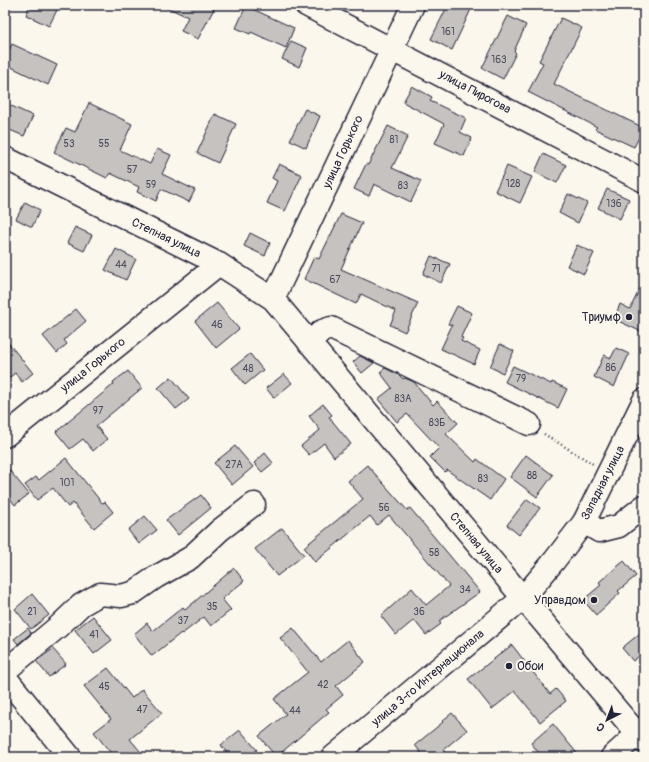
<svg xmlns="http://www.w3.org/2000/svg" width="649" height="762" font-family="Pangolin,sans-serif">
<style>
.building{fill:#c6c2c0;stroke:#22223b}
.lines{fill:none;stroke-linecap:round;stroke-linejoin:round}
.minor-casing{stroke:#22223b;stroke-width:25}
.major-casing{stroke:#22223b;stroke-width:25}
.path{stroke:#22223b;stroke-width:2.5;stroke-dasharray:1 3;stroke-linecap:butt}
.minor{stroke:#fbf7ec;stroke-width:22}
.major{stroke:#fbf7ec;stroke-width:22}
.poi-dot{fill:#22223b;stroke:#fbf7ec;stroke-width:1.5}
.labels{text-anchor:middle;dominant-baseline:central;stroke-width:4;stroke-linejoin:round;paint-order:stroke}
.number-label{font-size:10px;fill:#4b4a5c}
.street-label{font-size:12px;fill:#22223b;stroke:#fbf7ec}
.poi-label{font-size:12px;fill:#22223b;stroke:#fbf7ec;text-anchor:end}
</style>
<rect width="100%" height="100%" fill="#fbf7ec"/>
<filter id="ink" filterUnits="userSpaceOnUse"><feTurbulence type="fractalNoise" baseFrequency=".025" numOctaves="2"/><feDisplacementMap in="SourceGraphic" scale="8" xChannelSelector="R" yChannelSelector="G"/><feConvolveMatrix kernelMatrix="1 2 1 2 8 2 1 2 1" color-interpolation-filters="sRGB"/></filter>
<g filter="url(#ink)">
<!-- building -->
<path class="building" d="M30,5H47L57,10L49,26L26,15Z
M162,5H216L198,39L181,31L188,17Z
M448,5H473L452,50L431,39Z
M246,6L294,28L286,48L251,32L250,34L236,28Z
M508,16L526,25L514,51L516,53L503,79L482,68Z
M561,18L582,28L554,84L644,128L634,147L595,129L597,127L528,92L543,63L539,61Z
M291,41L307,48L299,67L282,59Z
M12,44L57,65L48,85L5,64V59Z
M412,86L432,97L430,101L466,118L460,132L472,138L464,156L435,143L444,124L403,102Z
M5,103L33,116L24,136L5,128Z
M89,103L132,124L120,150L150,164L157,149L171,155L162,174L195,190L189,202L161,189L156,201L137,192L139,187L110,173L107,178L54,152L66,128L75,132Z
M305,109L320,116L306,148L290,140Z
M215,114L236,124L218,163L197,153Z
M388,126L408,136L392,168L421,181L411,202L374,184L369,196L354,189L366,164L368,165Z
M543,154L566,165L557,183L535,172Z
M279,164L302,175L285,211L267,203L277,181L272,178Z
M507,166L532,177L520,203L495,191Z
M607,189L629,199L620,219L598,208Z
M568,194L587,203L578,223L559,213Z
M25,202L40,210L32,227L16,219Z
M341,214L362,223L341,269L418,303L405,332L390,325L396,311L361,294L356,304L304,279L314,257L319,259Z
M75,227L92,235L84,251L67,243Z
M250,233L270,243L265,256L244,246Z
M577,245L594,253L584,274L567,266Z
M116,249L136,259L126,280L105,270Z
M431,256L450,264L441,283L423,274Z
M644,280V333L614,319L620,304L630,309Z
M217,303L239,329L216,348L195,321Z
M457,306L472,313L461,337L463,338L461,341L480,350L474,364L441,349L452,325L448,324Z
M76,309L86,321L64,340L67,344L57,353L43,336Z
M5,339L33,373L22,382L15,373L5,381Z
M500,344L514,351L503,373L490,367Z
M616,348L629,354L614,387L594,377L604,355L611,358Z
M250,354L263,370L245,385L232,368Z
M360,356L374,363L362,373L353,362Z
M513,366L551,384L552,382L567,389L558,408L505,382Z
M385,368L399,375L403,379L405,378L414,382L433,405L437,401L458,423L446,434L475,462L477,459L504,479L490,500L447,470L445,472L430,457L439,448L407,414L397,422L378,399L392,388L380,372Z
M128,371L142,388L96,426L107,439L93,451L83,439L70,449L56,432L114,384L113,382Z
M284,374L292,383L274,398L266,388Z
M171,377L189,399L176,409L158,388Z
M323,404L332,415L329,417L351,444L334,457L324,443L309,455L301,446L320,430L309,416Z
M235,446L253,467L232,485L214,463Z
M265,453L273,463L262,472L254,463Z
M526,455L553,475L537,497L510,477Z
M66,458L102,503L105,502L113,512L94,528L73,503L68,507L53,488L37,500L25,485L36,477L39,480Z
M5,465L29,494L15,505L5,492Z
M367,465L407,510L410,508L480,592L439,621L441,624L426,635L414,620L396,635L381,616L412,588L426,605L449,586L389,515L377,525L370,516L315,562L304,547L363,499L348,481Z
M201,495L211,508L178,535L166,520Z
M527,499L540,508L519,535L507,525Z
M145,516L157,530L139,544L128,530Z
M282,528L304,555L277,576L255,549Z
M624,561L636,576L618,591L620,593L596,615L583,600L601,585L599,582Z
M234,568L244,581L222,599L231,610L211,626L204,617L182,634L181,633L152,656L134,634L147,623L153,631L183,607L185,610Z
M32,594L49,615L31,629L15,609Z
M93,616L112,640L94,654L75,630Z
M28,628L31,633L18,644L14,639Z
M293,628L321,662L348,640L365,662L336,686L343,695L326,709L329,712L276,757L259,736L286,714L274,699L308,672L280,638Z
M644,630V652L633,661L622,648Z
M512,645L550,694L556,689L566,701L540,722L515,691L492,709L468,679Z
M53,649L66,664L49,677L36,661Z
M108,668L132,698L142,689L162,713L130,739L145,757H114L94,732L111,719L84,686Z
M452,713L467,730L443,750L449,757H424L415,745L443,722L442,721Z
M553,724L580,757H542L531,743Z
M240,730L257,750L248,757H230L221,745Z"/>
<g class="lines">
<!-- minor casing -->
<g class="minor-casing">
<path id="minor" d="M306,5L644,181
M5,158L219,264L273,299L523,598L333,757
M273,299L413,5
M309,343L322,331L331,328L529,424
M5,436L219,264
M584,522L599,531L619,526L644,506
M5,671L59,626L81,605L100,594L121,596L133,593L156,577L190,558L220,530L254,504
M5,677L70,757
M612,757L644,728"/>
</g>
<!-- major casing -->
<g class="major-casing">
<path id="major" d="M644,400L584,522L554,561L523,598L644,742"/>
</g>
<!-- path -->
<path class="path" d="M544,434L593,464"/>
<!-- minor -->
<use href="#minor" class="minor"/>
<!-- major -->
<use href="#major" class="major"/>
</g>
</g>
<!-- markers -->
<g class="poi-dot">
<circle cx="629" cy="317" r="4"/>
<circle cx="594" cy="600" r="4"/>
<circle cx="509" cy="666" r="4"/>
</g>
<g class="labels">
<!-- number labels -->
<g class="number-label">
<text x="448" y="32">161</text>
<text x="499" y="60">163</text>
<text x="394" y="140">81</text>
<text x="69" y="144">53</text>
<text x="104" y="144">55</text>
<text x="132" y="170">57</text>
<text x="513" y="184">128</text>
<text x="151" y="185">59</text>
<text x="403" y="186">83</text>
<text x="614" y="204">136</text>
<text x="121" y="265">44</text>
<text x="436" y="269">71</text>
<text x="335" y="280">67</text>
<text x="217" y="325">46</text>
<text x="611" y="368">86</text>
<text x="248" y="369">48</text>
<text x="521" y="379">79</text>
<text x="403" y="399">83А</text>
<text x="98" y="411">97</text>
<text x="437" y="423">83Б</text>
<text x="234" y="465">27А</text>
<text x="532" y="476">88</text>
<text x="483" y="479">83</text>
<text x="67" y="483">101</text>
<text x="384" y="508">56</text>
<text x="434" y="553">58</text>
<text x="465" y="590">34</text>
<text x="212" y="607">35</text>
<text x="32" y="612">21</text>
<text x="419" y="612">36</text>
<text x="183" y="621">37</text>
<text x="94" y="635">41</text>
<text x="323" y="685">42</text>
<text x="104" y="687">45</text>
<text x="142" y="710">47</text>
<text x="295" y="711">44</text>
</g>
<!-- street labels -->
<g class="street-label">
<text transform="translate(475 92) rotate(28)">улица Пирогова</text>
<text transform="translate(343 152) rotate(-65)">улица Горького</text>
<text transform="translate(166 238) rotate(26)">Степная улица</text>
<text transform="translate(93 365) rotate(-39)">улица Горького</text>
<text transform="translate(603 483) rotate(-63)">Западная улица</text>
<text transform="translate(476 543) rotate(50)">Степная улица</text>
<text transform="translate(428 678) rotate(-40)">улица 3-го Интернационала</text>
</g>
<!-- poi labels -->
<g class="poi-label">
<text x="621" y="317">Триумф</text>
<text x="586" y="600">Управдом</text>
<text x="517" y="666" text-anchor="start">Обои</text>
</g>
</g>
<!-- margin -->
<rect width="649" height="762" fill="none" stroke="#fbf7ec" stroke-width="20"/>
<rect x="10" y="10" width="629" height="742" fill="none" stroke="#22223b" stroke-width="1.5" filter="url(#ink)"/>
<!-- north arrow -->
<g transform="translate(607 720) rotate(222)" stroke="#fbf7ec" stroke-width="3" paint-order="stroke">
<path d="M0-3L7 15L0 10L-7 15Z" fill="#22223b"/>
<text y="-6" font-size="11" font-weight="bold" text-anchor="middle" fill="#22223b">С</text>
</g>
</svg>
